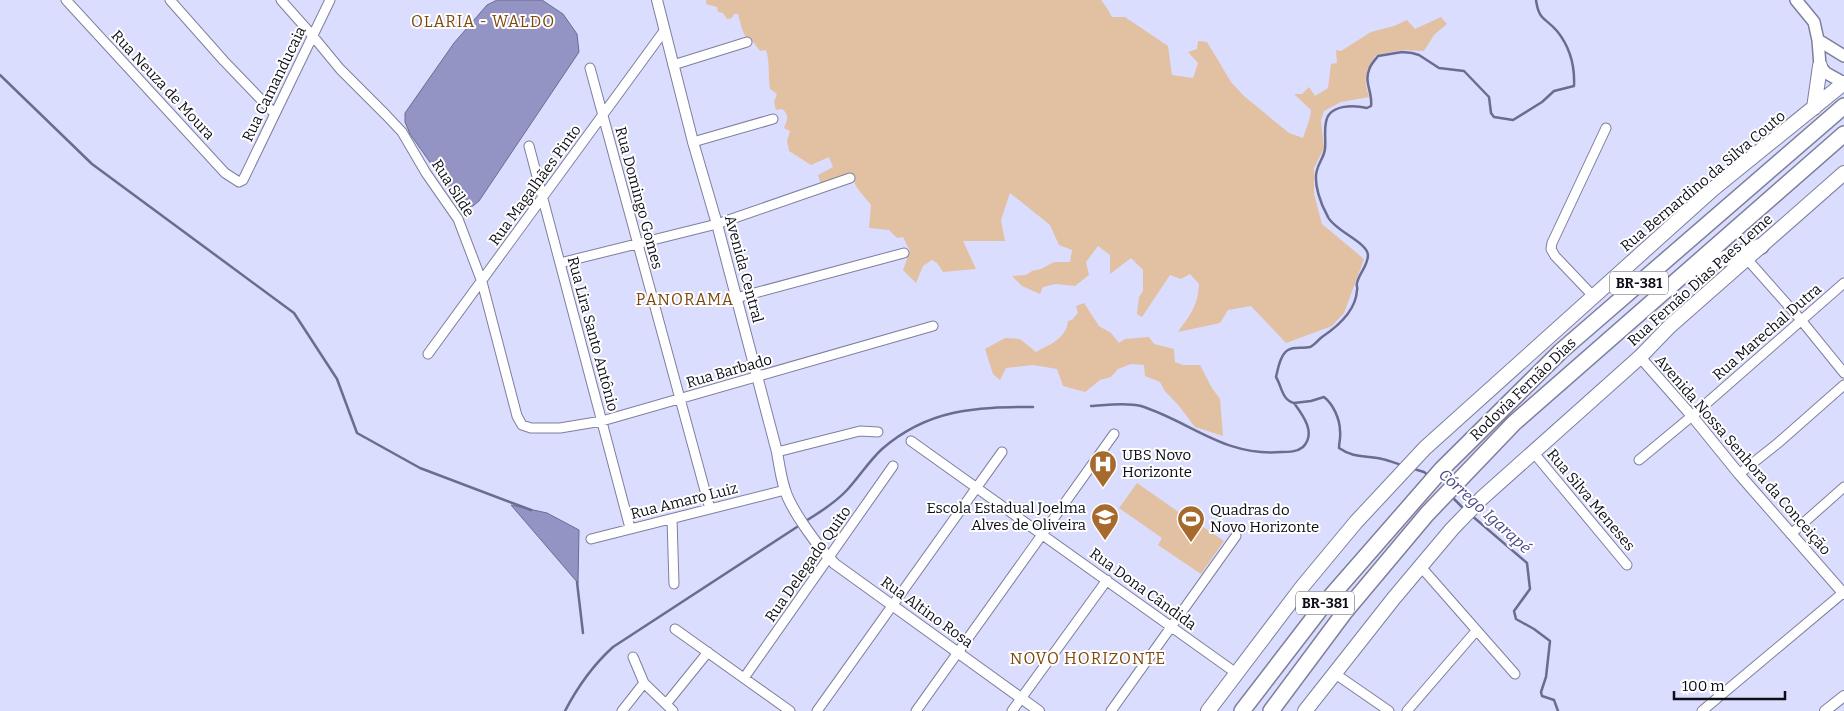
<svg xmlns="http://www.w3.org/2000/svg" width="1844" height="711" font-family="Bitter,serif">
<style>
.green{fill:#e2c0a2}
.water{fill:#9394c4;stroke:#6a6c90}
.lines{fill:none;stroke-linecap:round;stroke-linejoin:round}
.stream{stroke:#6a6c90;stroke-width:2.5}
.minor-casing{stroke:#7e7f9d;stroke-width:11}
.tertiary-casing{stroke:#7e7f9d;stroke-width:12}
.secondary-casing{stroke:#7e7f9d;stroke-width:14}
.primary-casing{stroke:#7e7f9d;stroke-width:16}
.motorway-casing{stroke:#7e7f9d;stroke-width:18}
.minor{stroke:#fff;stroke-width:9}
.tertiary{stroke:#fff;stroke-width:10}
.secondary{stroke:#fff;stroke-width:11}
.primary{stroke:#fff;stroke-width:14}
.motorway{stroke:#fff;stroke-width:15}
.labels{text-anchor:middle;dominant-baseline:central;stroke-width:4;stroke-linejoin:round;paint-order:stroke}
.shield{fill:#fff;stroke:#55565d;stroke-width:1}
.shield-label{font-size:14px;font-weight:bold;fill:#0c0d17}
.street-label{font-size:15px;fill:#0c0d17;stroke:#fff}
.poi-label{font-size:15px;fill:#0c0d17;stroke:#fff;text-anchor:start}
.neighbourhood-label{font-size:16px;letter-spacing:1px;fill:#7e490a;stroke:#fff}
.water-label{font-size:16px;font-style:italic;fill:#4a4886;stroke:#fff}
</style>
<rect width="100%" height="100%" fill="#dbddff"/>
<!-- green -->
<path class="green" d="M706,0H1101L1107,8L1112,17H1125L1168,46L1172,75L1193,78L1198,63L1188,52L1197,49L1198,41L1207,42L1231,82L1244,96L1289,133L1303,138C1306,128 1310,121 1311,110L1294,94H1302L1309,87L1315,96L1328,88L1331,64L1337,63L1336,50L1341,51L1371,32L1394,26L1407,20L1415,29L1441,17L1447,24L1434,35L1424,51L1402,50L1376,55C1365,71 1363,77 1369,97L1341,102L1324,111L1321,121L1324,148L1314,168V194L1322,224L1364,259L1344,313L1332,326L1286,343L1251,306L1228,310L1220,323L1178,332C1190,315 1198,306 1199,284L1190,274L1181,279L1170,275L1142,317L1137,314L1139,297L1143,291V270L1131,258L1110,274V255L1098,246L1086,262L1089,275L1075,286L1056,284L1043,287L1040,294L1022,286L1012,276L1026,275L1032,271L1041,269L1054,262H1070L1072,250L1059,245L1050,225L1010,193L1001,220L1005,241H963L976,269L943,272L937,263L932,260L923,266L916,283L903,270L910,251L903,237L897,238L889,230L869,228L871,205L857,188L851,175L821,185L818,175L833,167L829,157L811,165L789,151L787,141L790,131L784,128C787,120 790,115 782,109L776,110L774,102L777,94L770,89C768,76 770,62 766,50L760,51L751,39L746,38L742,29L738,14H734L732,18L727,19L723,13L718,12L717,7L706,4Z
M1084,303L1099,326L1111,333L1119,343L1125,339L1149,337L1154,344L1174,349L1175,362L1183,365H1200L1212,388L1220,399L1223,436L1195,427L1179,406L1164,390L1160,382L1145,376L1144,365L1131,364L1118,369L1111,377L1100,380L1085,392L1063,386L1057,369L1033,365L1006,368L1000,380L993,374L985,349L1005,338L1020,339L1036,352C1050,344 1066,339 1068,321L1072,320L1078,313L1076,306Z
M1137,483L1180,513L1181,512L1224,541L1201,574L1158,545L1162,538L1119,508Z"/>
<!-- water -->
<path class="water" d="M497,0H542L563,14L577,34L579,52L479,201L473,206L465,207L451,192L410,134L405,122V113L454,43L487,5Z
M511,505L547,513L579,530L578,583Z"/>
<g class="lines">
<!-- stream -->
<path class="stream" d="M0,75L92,164L294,313L337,379L357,433L420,468L531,510
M1294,403L1311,401L1324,397C1333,404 1340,419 1340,431C1341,437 1339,442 1339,448C1355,459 1365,455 1382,459C1388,460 1395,463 1401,465
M1091,406C1107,405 1126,402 1141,406C1191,422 1225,457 1281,452C1289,452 1297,452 1303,447C1317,433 1302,414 1294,403C1282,400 1282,387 1276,377C1278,369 1280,355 1288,350C1294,346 1303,349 1310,347C1315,345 1318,340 1322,337C1337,327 1356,311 1357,290C1358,288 1356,285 1357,283C1359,273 1368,266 1368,255C1367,242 1335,231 1328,217C1321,205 1313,183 1317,170C1319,162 1324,157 1325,149C1326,140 1324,131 1326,122C1329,104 1354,105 1367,108L1371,106C1373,94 1364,82 1369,70C1370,65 1375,60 1378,56L1402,52L1412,53L1419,55L1439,68L1464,71L1489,97L1491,113L1494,117L1513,120L1542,102L1554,91L1574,86C1575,65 1570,47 1557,31C1545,17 1539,21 1536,0
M1414,469L1424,472L1429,476
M1451,496L1465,510
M1471,515L1527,563L1530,589L1514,611L1516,619L1534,629L1550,641L1546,677L1541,692L1542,696L1554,700L1558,711
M804,522C819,513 836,502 847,490C859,477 869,461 882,449C928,409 975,407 1033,407
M577,582L583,633
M565,711C578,686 592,666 613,647L800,525"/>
<!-- minor casing -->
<g class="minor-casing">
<path id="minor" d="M66,0L225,173L239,182L243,180L330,0
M170,0L224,61L275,114
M281,0L312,35L340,69L386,115L402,132L426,173L458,219L482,282L517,416L522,425L531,428H560L602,421L933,326
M673,65L747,42
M590,68L710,509
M693,142L773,119
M529,146L630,528
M1747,259L1801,320L1844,373
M560,263L717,224L850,178
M1594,297L1555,256L1551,249L1552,243L1606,128
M736,298L904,253
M428,354L664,31
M911,441L1236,673
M777,452L860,431L878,432
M1533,452L1627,565
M1639,460L1692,416L1844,283
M1739,474L1778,443L1844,385
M672,519L674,584
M1791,534L1844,487
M591,539L785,490
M1421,567L1515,674
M675,629L790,711
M633,657L644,683L673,711
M1334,673L1389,711
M744,678L893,466
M666,704L708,652
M622,711L644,683
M817,711L1002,452
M916,711L1114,434
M1012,711L1107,580
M1111,711L1236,536
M1407,711L1476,631
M1702,711L1844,592"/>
</g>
<!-- tertiary casing -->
<g class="tertiary-casing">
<path id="tertiary" d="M657,0L693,142L717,224L777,452C779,464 781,478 785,490C791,510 820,550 835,564L1039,711
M1640,357L1692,416L1739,474L1844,594
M1825,711L1844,696"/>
</g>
<!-- secondary casing -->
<g class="secondary-casing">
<path id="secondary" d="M1796,0L1814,22L1818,40L1820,66L1826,73L1844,83
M1818,40L1844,56"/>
</g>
<!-- primary casing -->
<g class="primary-casing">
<path id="primary" d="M1814,108L1820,66
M1208,711L1302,587L1356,522L1425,448L1713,189L1844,83
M1305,711L1394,598L1452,529L1482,498L1640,357L1670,326L1844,173"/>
</g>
<!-- motorway casing -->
<g class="motorway-casing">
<path id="motorway" d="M1694,274L1709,264L1761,246
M1242,711L1325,603L1442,469L1561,351L1844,106
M1271,711L1344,613L1427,514L1514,423L1844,134"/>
</g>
<!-- minor -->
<use href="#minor" class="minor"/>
<!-- tertiary -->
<use href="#tertiary" class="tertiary"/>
<!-- secondary -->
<use href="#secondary" class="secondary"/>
<!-- primary -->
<use href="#primary" class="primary"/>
<!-- motorway -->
<use href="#motorway" class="motorway"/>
</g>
<!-- icons -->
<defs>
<g id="hospital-pin" transform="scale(1.4375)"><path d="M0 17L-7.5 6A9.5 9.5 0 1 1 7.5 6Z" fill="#a66a2d" stroke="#fff"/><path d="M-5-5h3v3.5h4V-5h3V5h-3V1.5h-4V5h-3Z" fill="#fff"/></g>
<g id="school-pin" transform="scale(1.4375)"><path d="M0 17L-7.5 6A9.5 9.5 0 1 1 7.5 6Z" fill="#a66a2d" stroke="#fff"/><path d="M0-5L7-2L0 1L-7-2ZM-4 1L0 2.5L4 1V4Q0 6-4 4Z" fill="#fff"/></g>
<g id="stadium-pin" transform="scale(1.4375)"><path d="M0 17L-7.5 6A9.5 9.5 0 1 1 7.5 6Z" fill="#a66a2d" stroke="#fff"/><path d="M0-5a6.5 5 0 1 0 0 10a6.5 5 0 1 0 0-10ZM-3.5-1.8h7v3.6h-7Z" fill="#fff"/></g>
</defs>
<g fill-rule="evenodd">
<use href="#hospital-pin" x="1103" y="464"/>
<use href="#school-pin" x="1105" y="517"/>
<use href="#stadium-pin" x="1191" y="519"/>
</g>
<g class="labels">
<!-- shield labels -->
<g class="shield">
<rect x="1610" y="271.5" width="58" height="23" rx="4"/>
<rect x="1296" y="591.5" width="58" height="23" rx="4"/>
</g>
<g class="shield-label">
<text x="1639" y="283">BR-381</text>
<text x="1325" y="603">BR-381</text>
</g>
<!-- street labels -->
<g class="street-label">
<text transform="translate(274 84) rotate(-64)">Rua Camanducaia</text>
<text transform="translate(163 85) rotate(47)">Rua Neuza de Moura</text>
<text transform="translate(1703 181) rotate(-40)">Rua Bernardino da Silva Couto</text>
<text transform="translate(535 185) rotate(-54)">Rua Magalhães Pinto</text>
<text transform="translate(453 188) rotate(57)">Rua Silde</text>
<text transform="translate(639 198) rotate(75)">Rua Domingo Gomes</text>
<text transform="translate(744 269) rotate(75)">Avenida Central</text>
<text transform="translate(1700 280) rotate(-42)">Rua Fernão Dias Paes Leme</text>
<text transform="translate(1767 332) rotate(-41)">Rua Marechal Dutra</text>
<text transform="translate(593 334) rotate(75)">Rua Lira Santo Antônio</text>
<text transform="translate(729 371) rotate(-16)">Rua Barbado</text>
<text transform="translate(1523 389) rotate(-44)">Rodovia Fernão Dias</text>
<text transform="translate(1743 455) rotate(49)">Avenida Nossa Senhora da Conceição</text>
<text transform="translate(1591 500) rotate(50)">Rua Silva Meneses</text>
<text transform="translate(684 501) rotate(-14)">Rua Amaro Luiz</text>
<text transform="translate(808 564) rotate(-55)">Rua Delegado Quito</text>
<text transform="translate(1143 589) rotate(36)">Rua Dona Cândida</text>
<text transform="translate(927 612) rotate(36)">Rua Altino Rosa</text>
</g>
<!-- poi labels -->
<g class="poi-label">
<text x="1122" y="455">UBS Novo<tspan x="1122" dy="17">Horizonte</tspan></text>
<text x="1086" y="508" text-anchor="end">Escola Estadual Joelma<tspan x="1086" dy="17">Alves de Oliveira</tspan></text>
<text x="1210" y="510">Quadras do<tspan x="1210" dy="17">Novo Horizonte</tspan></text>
</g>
<!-- neighbourhood labels -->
<g class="neighbourhood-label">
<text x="483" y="21">OLARIA - WALDO</text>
<text x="685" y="299">PANORAMA</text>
<text x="1088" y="658">NOVO HORIZONTE</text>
</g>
<!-- water labels -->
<g class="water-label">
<text transform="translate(1485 511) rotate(42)">Córrego Igarapé</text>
</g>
</g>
<!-- scale -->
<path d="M1674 691v8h111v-8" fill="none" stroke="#0c0d17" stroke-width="2.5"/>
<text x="1682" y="691" font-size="15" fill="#0c0d17" stroke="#ffffff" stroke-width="4" paint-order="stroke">100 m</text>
</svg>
